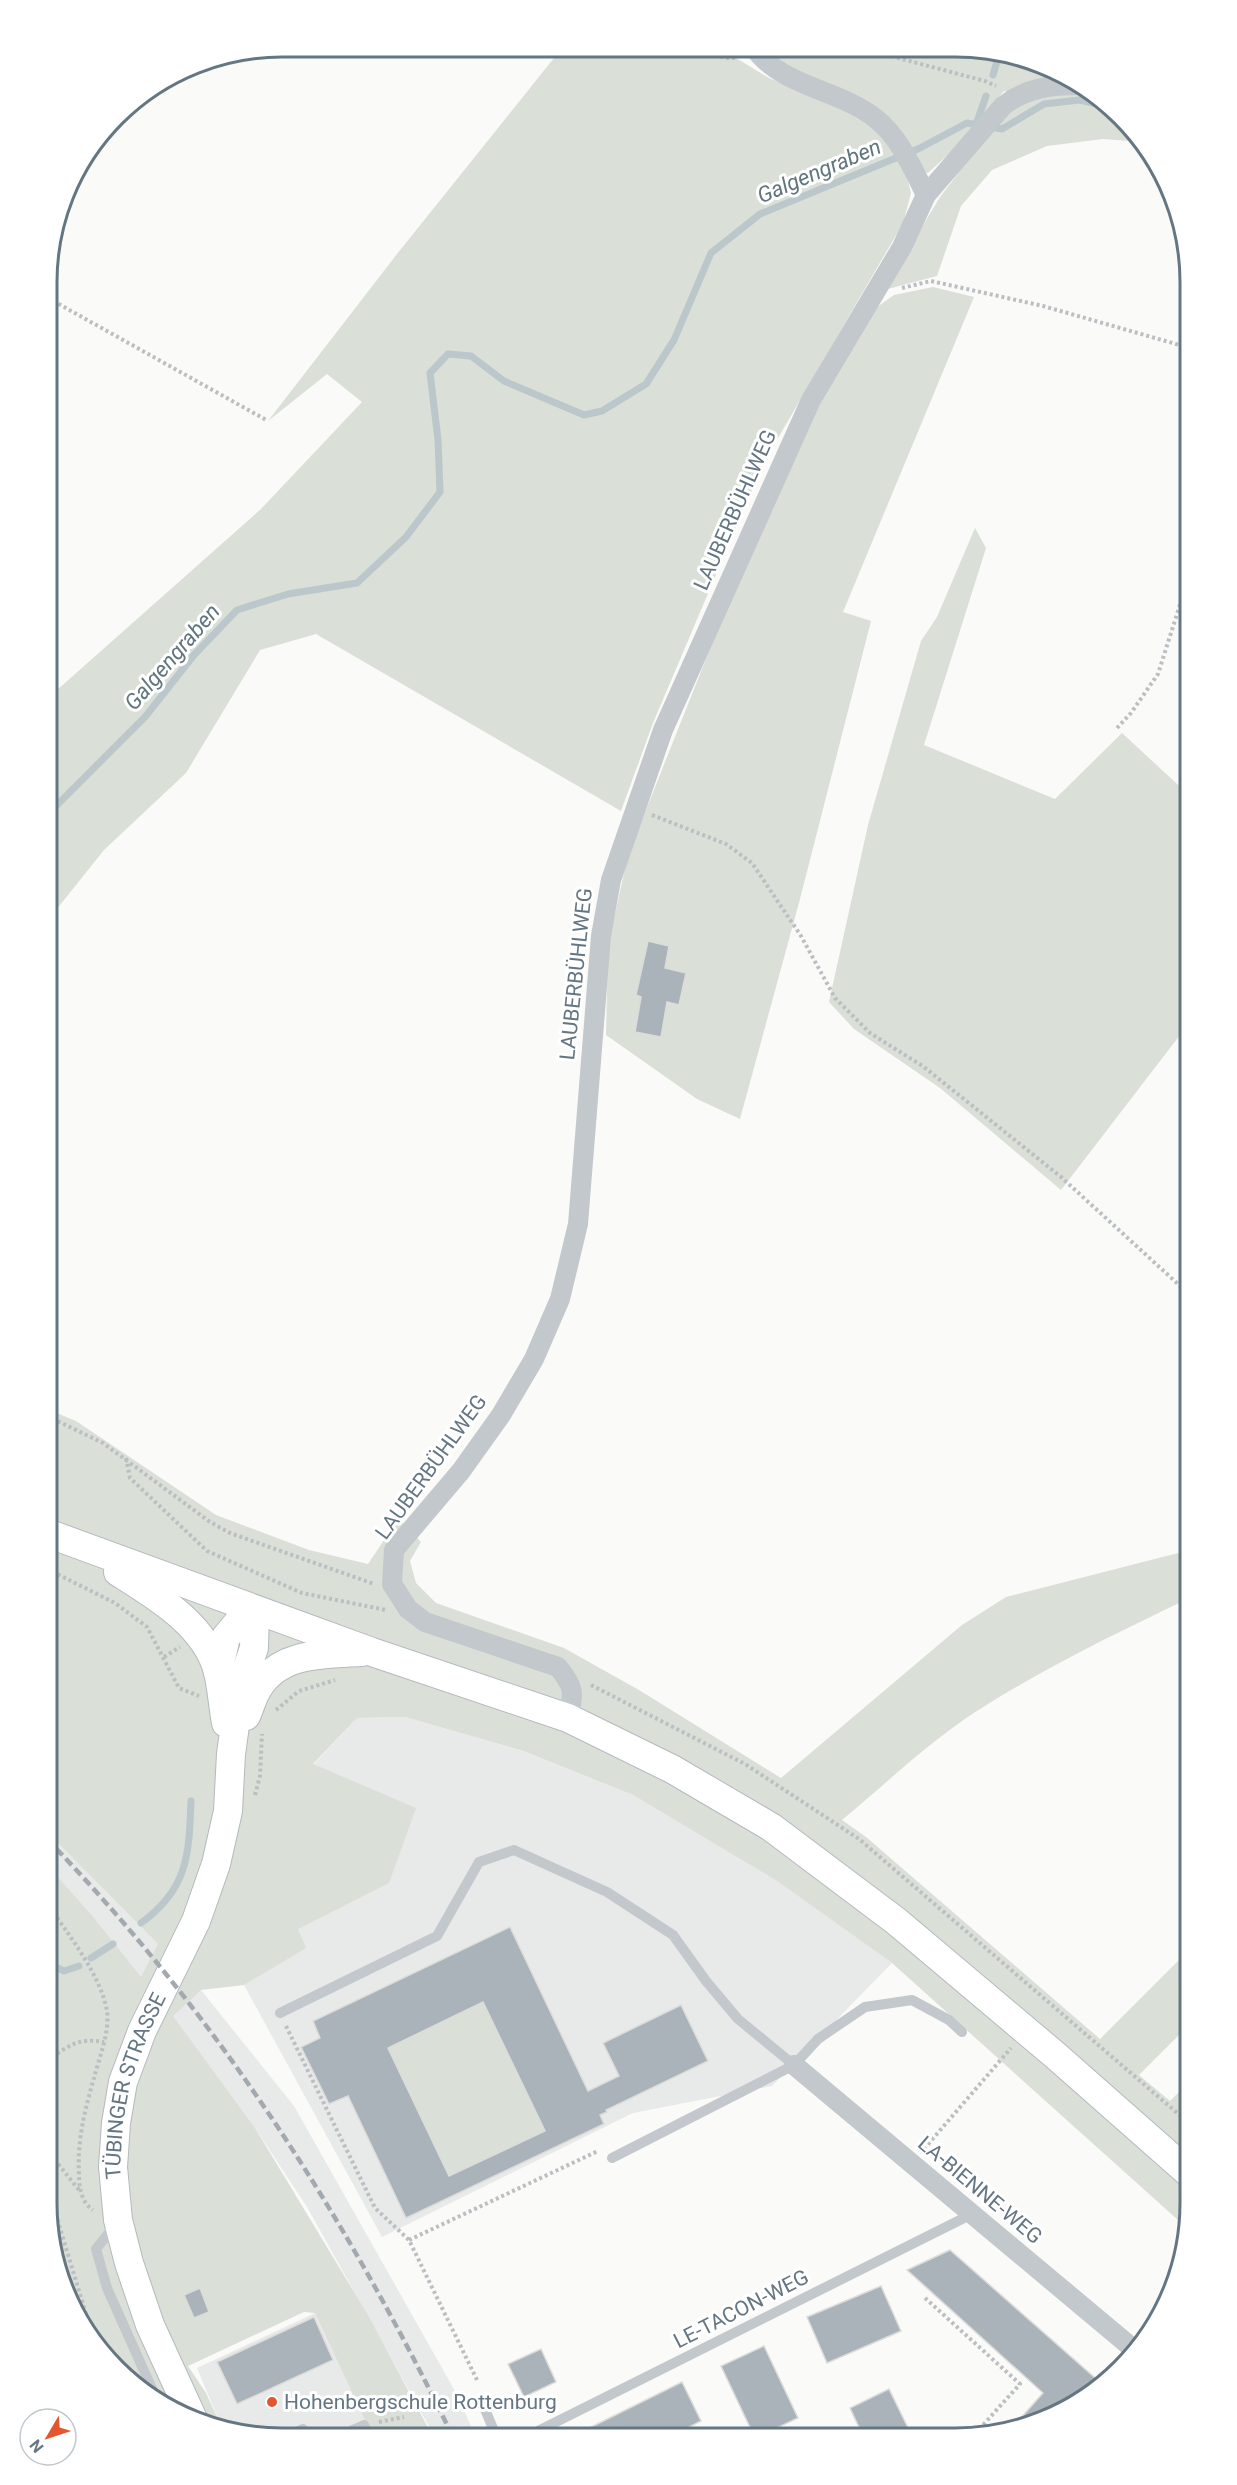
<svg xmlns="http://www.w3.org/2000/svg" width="1237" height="2485" font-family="Roboto,sans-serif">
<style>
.built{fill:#e8e9e9}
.green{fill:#dadfd7}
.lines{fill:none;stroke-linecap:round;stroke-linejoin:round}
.stream{stroke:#bbc7cb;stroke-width:7}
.building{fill:#aab3b9;stroke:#dcdcda;stroke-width:1.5;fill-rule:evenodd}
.secondary-casing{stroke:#b3babf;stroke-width:30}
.path{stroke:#bbbfc2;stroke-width:4;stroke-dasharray:3 3;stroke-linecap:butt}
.service{stroke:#c3c8cc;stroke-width:10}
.minor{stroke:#c3c8cc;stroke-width:20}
.secondary{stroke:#fff;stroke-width:28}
.rail{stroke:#a2aab0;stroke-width:4.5;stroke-dasharray:9 4.5;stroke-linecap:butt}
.poi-dot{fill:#e4572e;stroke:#fff;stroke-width:2}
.labels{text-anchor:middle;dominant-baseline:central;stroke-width:6;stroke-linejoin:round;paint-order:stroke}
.street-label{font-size:21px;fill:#657683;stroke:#fff}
.poi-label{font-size:21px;fill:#657683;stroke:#fff;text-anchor:start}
.water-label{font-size:22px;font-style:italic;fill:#60757c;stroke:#fff}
.rim{fill:none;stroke:#657683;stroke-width:3}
</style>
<rect width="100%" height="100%" fill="#fafaf8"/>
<!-- built -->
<path class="built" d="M405,1717L522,1751L633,1795L777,1881L892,1963L772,2086L633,2113L382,2237L244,1985V1935L313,1765L357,1718Z
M47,1832L158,1944L194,1996L201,1990L294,2106L455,2391L476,2437H435L307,2207L255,2128L172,2016L178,2011L141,1978L91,1914L47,1865Z
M315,2313L394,2437L251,2436L222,2428L197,2368Z"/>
<!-- green -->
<path class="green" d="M562,48L735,49L736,58L769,78L837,106L872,124L905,169L911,193L903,223L763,464L653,723L621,811L316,634L260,650L186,773L104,850L48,920V698L261,509L362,402L327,374L268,421L397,254Z
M764,49L1001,51L1060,71L1111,105L1143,142L1103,139L1047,146L992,170L961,206L937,276L884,290L940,197L995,125L1028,98L1004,91L952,151L928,173L922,172L903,139L778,63Z
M933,287L974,297L843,612L871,621L800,899L740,1119L697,1099L606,1035L608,946L628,855L737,581L815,403L867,314L894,295Z
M975,528L986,548L924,745L1055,799L1122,733L1190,796V1022L1061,1190L940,1088L854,1029L829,1002L868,825L921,641L937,617Z
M47,1409L76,1421L216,1515L309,1550L368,1564L399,1518L421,1542L410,1561L416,1583L436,1603L564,1648L639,1690L781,1778L962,1625L1006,1597L1190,1550V1598C1122,1630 1053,1664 988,1704C935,1736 889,1781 842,1820L866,1837L1100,2039L1190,1949V2024L1139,2075L1170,2101L1190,2081V2219L1188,2229L892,1963L777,1881L633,1795L523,1751L405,1717L357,1718L313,1764L416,1808L389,1883L298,1929L306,1948L244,1985L201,1990L173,2016L255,2128L368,2315L433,2437H373L315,2313L304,2312L188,2366L206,2393L222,2428L178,2414L127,2380L86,2334L59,2279L47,2203V1865L91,1914L141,1977L158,1944L47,1832Z
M483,2002L545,2131L449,2176L388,2048Z"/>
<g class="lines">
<!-- stream -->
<path class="stream" d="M993,75L1000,51
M976,125L986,96
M48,814L145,717L194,655L237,610L288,594L357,583L406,537L440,492L438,440L430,373L448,354L471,356L504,381L584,415L602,411L646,384L674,340L711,253L760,214L920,148L967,123L1002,129L1044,104L1079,100L1112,107
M141,1923C188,1889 189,1855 191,1801
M91,1958L113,1944
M47,1963L64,1971L79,1966"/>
</g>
<!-- building -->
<path class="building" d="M648,941L669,946L665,968L686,973L679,1005L667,1002L661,1037L635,1032L641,997L636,995Z
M510,1927L588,2091L619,2076L603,2043L681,2005L708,2061L606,2110L607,2112L600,2115L604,2124L406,2218L348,2096L329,2104L301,2047L320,2038L313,2021ZM483,2002L545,2131L449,2176L388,2048Z
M950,2250L1102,2384L1086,2399L1031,2426L1011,2429L1043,2393L907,2270Z
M881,2286L901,2331L827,2363L807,2317Z
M200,2288L209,2312L194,2318L184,2295Z
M314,2317L333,2360L237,2404L217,2362Z
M764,2346L798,2418L755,2438L721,2366Z
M541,2349L556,2382L524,2397L508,2364Z
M682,2382L701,2421L668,2438L571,2437Z
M889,2389L913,2438H864L850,2408Z"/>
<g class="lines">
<!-- secondary casing -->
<g class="secondary-casing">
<g id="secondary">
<path d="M47,1533L372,1652L568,1718L672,1769L771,1827L896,1921L1055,2055L1190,2174"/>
<path d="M118,1572C156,1596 206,1625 218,1672C222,1689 223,1707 226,1723"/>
<path d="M218,1672L226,1637L250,1608"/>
<path d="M246,1716C250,1708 252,1698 257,1690C278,1652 324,1654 362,1652"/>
<path id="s1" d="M193,2419L150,2325L129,2263L118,2220L113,2167L116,2123L123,2082L142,2031L196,1921L216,1864L228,1811L231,1754L240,1689L254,1648L255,1610"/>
</g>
</g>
<!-- path -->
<path class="path" d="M704,49L724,58H738
M868,50L985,81L996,86
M902,288L931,281L1043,306L1190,348
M48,298L268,421
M1117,728L1131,713L1158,674L1190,573
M652,815L726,844L752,863L801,936L835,998L870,1033L924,1067L1061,1177L1190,1295
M47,1416L103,1443L210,1522L230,1533L374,1584
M126,1458L130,1478L207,1551L302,1593L386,1610
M47,1569L115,1603L147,1627L179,1688L199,1696
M164,1657L180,1647
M591,1685L745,1764L859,1839L1190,2124
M276,1710L299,1691L335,1680
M255,1795L260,1776L262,1734
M47,1903C67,1933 101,1975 107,2011C110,2032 99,2058 94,2078C85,2109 77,2141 79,2174C79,2187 81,2202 93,2210
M286,2026L375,2208L409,2240L477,2380
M47,2060C68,2047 77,2037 104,2042
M924,2149L1011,2048
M47,2150L79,2190
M47,2185L95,2344
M409,2240L598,2151
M925,2298L1020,2384L974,2435
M379,2422L404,2417"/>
<!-- service -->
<path class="service" d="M280,2013L437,1936L479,1862L514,1850L607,1892L673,1935L706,1981L738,2019L794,2065
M612,2158L794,2065L818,2039L865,2007L912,2000L949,2020L962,2032
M115,2225L96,2249L107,2288L157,2400
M482,2402L494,2431L503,2437
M287,2437L303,2429L306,2437
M337,2437L364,2425L369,2437
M526,2437L972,2214"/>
<!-- minor -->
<path class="minor" d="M755,49C781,86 840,90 875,118C899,136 913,169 926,195
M568,1718C574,1692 575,1688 558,1667L425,1622L408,1609L392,1584L394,1550L461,1471L501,1415L534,1359L560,1299L578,1224L601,936L611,880L663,730L811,400L902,247L926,195L1003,106C1027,87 1052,85 1081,85
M794,2065L1137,2352"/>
<!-- secondary -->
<use href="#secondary" class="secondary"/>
<!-- rail -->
<path class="rail" d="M47,1839C219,2017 345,2215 453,2437"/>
</g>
<!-- markers -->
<circle class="poi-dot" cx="272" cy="2402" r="6"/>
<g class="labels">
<!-- street labels -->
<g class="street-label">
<text transform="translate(735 510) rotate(-66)">LAUBERBÜHLWEG</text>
<text transform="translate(576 974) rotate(-84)">LAUBERBÜHLWEG</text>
<text transform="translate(431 1467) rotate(-54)">LAUBERBÜHLWEG</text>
<text stroke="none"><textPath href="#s1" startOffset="351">TÜBINGER STRASSE</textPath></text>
<text transform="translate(980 2190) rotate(40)">LA-BIENNE-WEG</text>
<text transform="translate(741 2309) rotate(-27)">LE-TACON-WEG</text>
</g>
<!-- poi labels -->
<g class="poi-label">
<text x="284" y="2402">Hohenbergschule Rottenburg</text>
</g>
<!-- water labels -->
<g class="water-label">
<text transform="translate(819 171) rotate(-23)">Galgengraben</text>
<text transform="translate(172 657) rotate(-49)">Galgengraben</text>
</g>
</g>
<!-- crop -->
<path d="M0 0H1237V2485H0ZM282 57H955A225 225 0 0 1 1180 282V2203A225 225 0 0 1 955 2428H282A225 225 0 0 1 57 2203V282A225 225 0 0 1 282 57Z" fill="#fff" fill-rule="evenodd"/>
<path class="rim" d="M282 57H955A225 225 0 0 1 1180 282V2203A225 225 0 0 1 955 2428H282A225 225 0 0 1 57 2203V282A225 225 0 0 1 282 57Z"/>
<!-- north arrow -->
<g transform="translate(48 2437) rotate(231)"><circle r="28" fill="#ffffff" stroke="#c1c8cd" stroke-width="1.5"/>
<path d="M0-4.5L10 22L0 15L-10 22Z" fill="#e4572e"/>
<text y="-9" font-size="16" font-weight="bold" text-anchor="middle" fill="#657683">N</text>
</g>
</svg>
